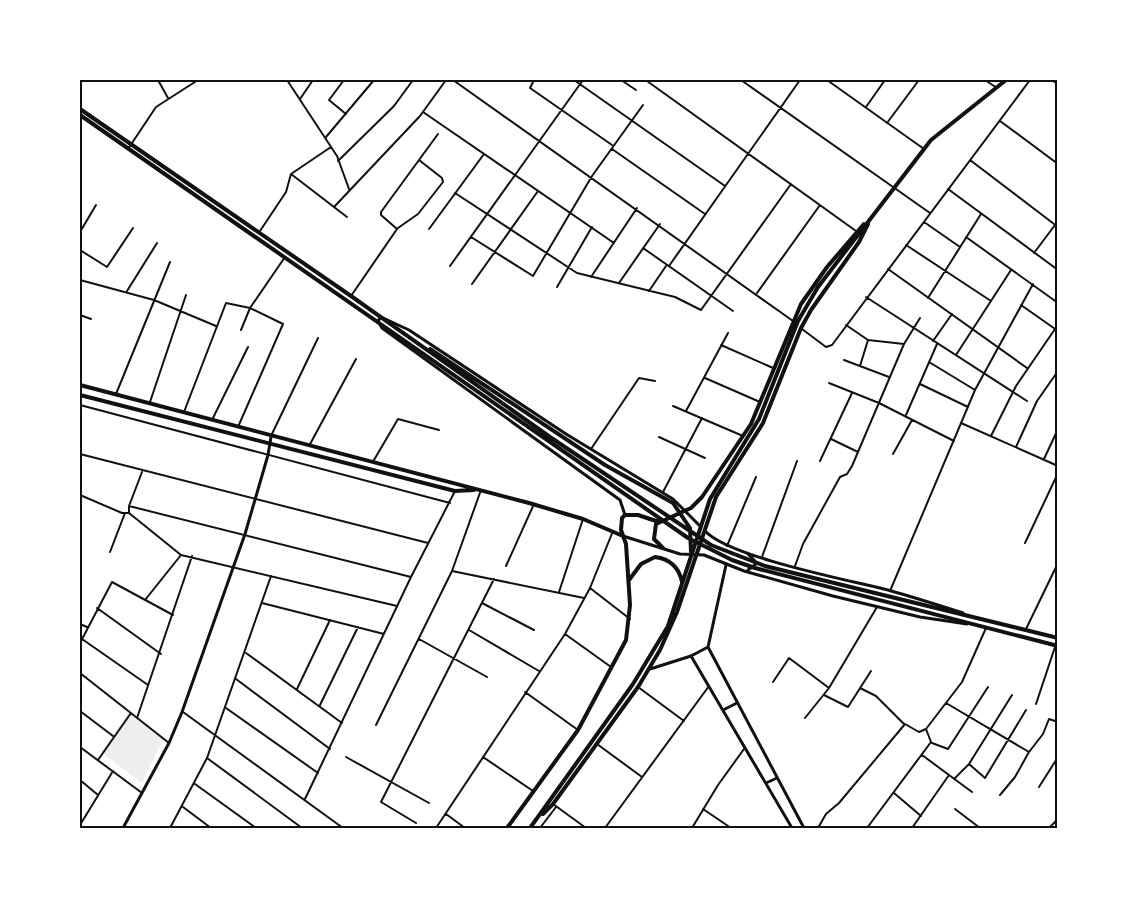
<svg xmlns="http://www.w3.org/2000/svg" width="1137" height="908" font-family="'Archivo Narrow',sans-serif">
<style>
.green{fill:#eee}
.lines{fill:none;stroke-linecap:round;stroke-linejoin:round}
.minor{stroke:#111;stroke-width:2}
.tertiary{stroke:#111;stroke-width:3}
.secondary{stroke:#111;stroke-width:3}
.primary{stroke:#111;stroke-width:4}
.neatline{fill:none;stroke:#111;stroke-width:2}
</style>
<rect width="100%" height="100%" fill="#fff"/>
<!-- green -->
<path class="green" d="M129,712L163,739L142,783L101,752Z"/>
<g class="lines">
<!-- minor -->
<path class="minor" d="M158,80L168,98
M287,80L337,156L349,189
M344,80L329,100L346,114
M453,80L793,321
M534,80L530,88L612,145
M574,80L725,186
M621,80L636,90
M741,80L930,213
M827,80L924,149
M985,80L997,88
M1051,80L1058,84
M647,81L856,231
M300,99L313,80
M866,107L885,80
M423,112L614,243
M1000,121L1058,164
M887,123L919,80
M326,137L374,80
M128,149L156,107L198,80
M612,149L705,214
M970,160L1058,227
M338,161L394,106L413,80
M291,174L347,217
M948,189L1058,270
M455,193L577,273L675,297L701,310L791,184
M334,207L420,116L446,80
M924,222L960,247
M398,228L418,214L443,182L442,178L419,160
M429,229L484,154
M260,231L286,192L291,174L331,147
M80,232L96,205
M471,237L533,276L592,176L643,105
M966,237L1058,303
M906,245L991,301
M643,248L733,311
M80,250L107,267L133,228
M1034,253L1055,225
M450,266L583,80
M669,266L800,80
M888,269L1027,368
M591,277L637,208
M80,280L154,300L216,326
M619,283L660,224
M472,284L538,191
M557,287L592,227
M127,291L157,243
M649,291L666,266
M757,293L820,205
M351,296L397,229L381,215V212L438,134
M866,297L1027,401
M928,298L981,214
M1021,305L1058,331
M80,315L91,319
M846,325L868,340L904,344
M802,329L826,347L832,345L1030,80
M241,330L250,308L285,257
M933,341L952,314
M721,345L773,368
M956,355L1011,270
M844,360L889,377
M929,362L975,390
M860,366L868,340
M705,378L760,402
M829,383L879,403L954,441
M920,384L968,407
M116,394L170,262
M150,402L186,295
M80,405L450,503
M673,406L743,436
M686,411L728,333
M184,412L226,303L250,308L283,324L238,427
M906,415L937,344
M212,420L248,347
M961,423L1058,466
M271,436L318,338
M991,436L1016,386L1055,329
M659,437L705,458
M831,439L858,452
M309,446L356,359
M1016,447L1037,401L1058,371
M591,449L639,378L655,381
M80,454L428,543
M893,454L912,420
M1044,459L1058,429
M374,460L398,419L439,430
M820,461L852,393
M142,472L129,506V513L181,555L397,606
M663,492L702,418
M80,495L122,513H129
M129,506L411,577
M1025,543L1058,473
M727,546L756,477
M110,552L125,513
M762,557L797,461
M506,566L534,504
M795,566L803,544L840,477L847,474L852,466L904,344L920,318
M452,571L584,598
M590,588L630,619
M890,591L975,390L1033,284
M559,592L583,519
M145,600L181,555
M262,603L384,634
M482,603L534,630
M97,608L161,654
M80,624L87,627
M1026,629L1058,563
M469,630L539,671
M565,634L611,667
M82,639L148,685
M419,639L487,677
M80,643L112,582L173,615
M246,653L342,723
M80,673L169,743
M236,679L330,749
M773,682L789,658L829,688
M638,687L684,721
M860,688L876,696L904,724
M297,689L330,620
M525,692L578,730
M824,695L848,707L871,671
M946,703L1029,752L1015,777L1000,795
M1036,704L1055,647
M320,705L358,627
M226,708L318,773
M80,711L113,736
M183,712L343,828
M137,718L192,556
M805,718L829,688L877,607
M376,725L452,571L481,490
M932,743L948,749L988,687
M597,744L642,777
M80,747L142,793
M1029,752L1043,734L1049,719L1058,722
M922,755L949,775
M346,757L429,803
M483,757L533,791
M207,758L302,828
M98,760L131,713
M969,764L985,778L1026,710
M954,779L969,764L1012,695
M80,780L98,795
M195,784L256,828
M1039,787L1058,757
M894,793L921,816
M305,799L411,577L455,491
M553,804L586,828
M183,807L211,828
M703,809L731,828
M955,809L980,828
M446,814L465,828
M416,823L381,802L494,579
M80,825L113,771
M170,828L207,758L271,576
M436,828L565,634L590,588L613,531
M540,828L556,807
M605,828L709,686
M692,828L718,785L744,749
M818,828L826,814L839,803L905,724L919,732L926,729
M867,828L931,742L926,729L962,682L986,628
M912,828L949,775L972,792
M1049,828L1058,819"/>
<!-- tertiary -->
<path class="tertiary" d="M625,515L620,500L382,328L378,321L381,317L409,330L566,434L673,499L700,526
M705,531C729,557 848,580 888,590C913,597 938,605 963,613
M623,536L680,554L704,555L744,571L833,596L920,617L967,624
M748,570L755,565V561L748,554"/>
<!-- secondary -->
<path class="secondary" d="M708,647L804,828
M691,656L792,828
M650,669L691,656L708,647L726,565
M723,710L737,703
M766,783L777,778
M123,828L169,743L182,712L245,534L268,455L271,437"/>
<!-- primary -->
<path class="primary" d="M80,109L351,296L550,437L711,545L765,566L1058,638
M80,115L688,538L732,560L755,568L1058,646
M430,349L605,465L673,503L690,528L691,552
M80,385L529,503L583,519L623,536
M80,395L455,491L474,490
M663,548L654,539L656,524L691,508L702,497L751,424L801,304L827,267L864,224
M629,580L641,564L655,557C670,559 679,567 682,582
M543,814L553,804L638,687L660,650L677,612L716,497L763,423L801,328L811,310L859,242L868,224
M507,828L578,730L626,640L630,605L626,544L621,530L622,518L625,515H638L659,522
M530,828L633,684L668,626L710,499L759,419L798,321L818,287L931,140L1006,80"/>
</g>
<!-- border -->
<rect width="1137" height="908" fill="none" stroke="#ffffff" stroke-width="162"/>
<rect x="81" y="81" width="975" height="746" class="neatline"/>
</svg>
